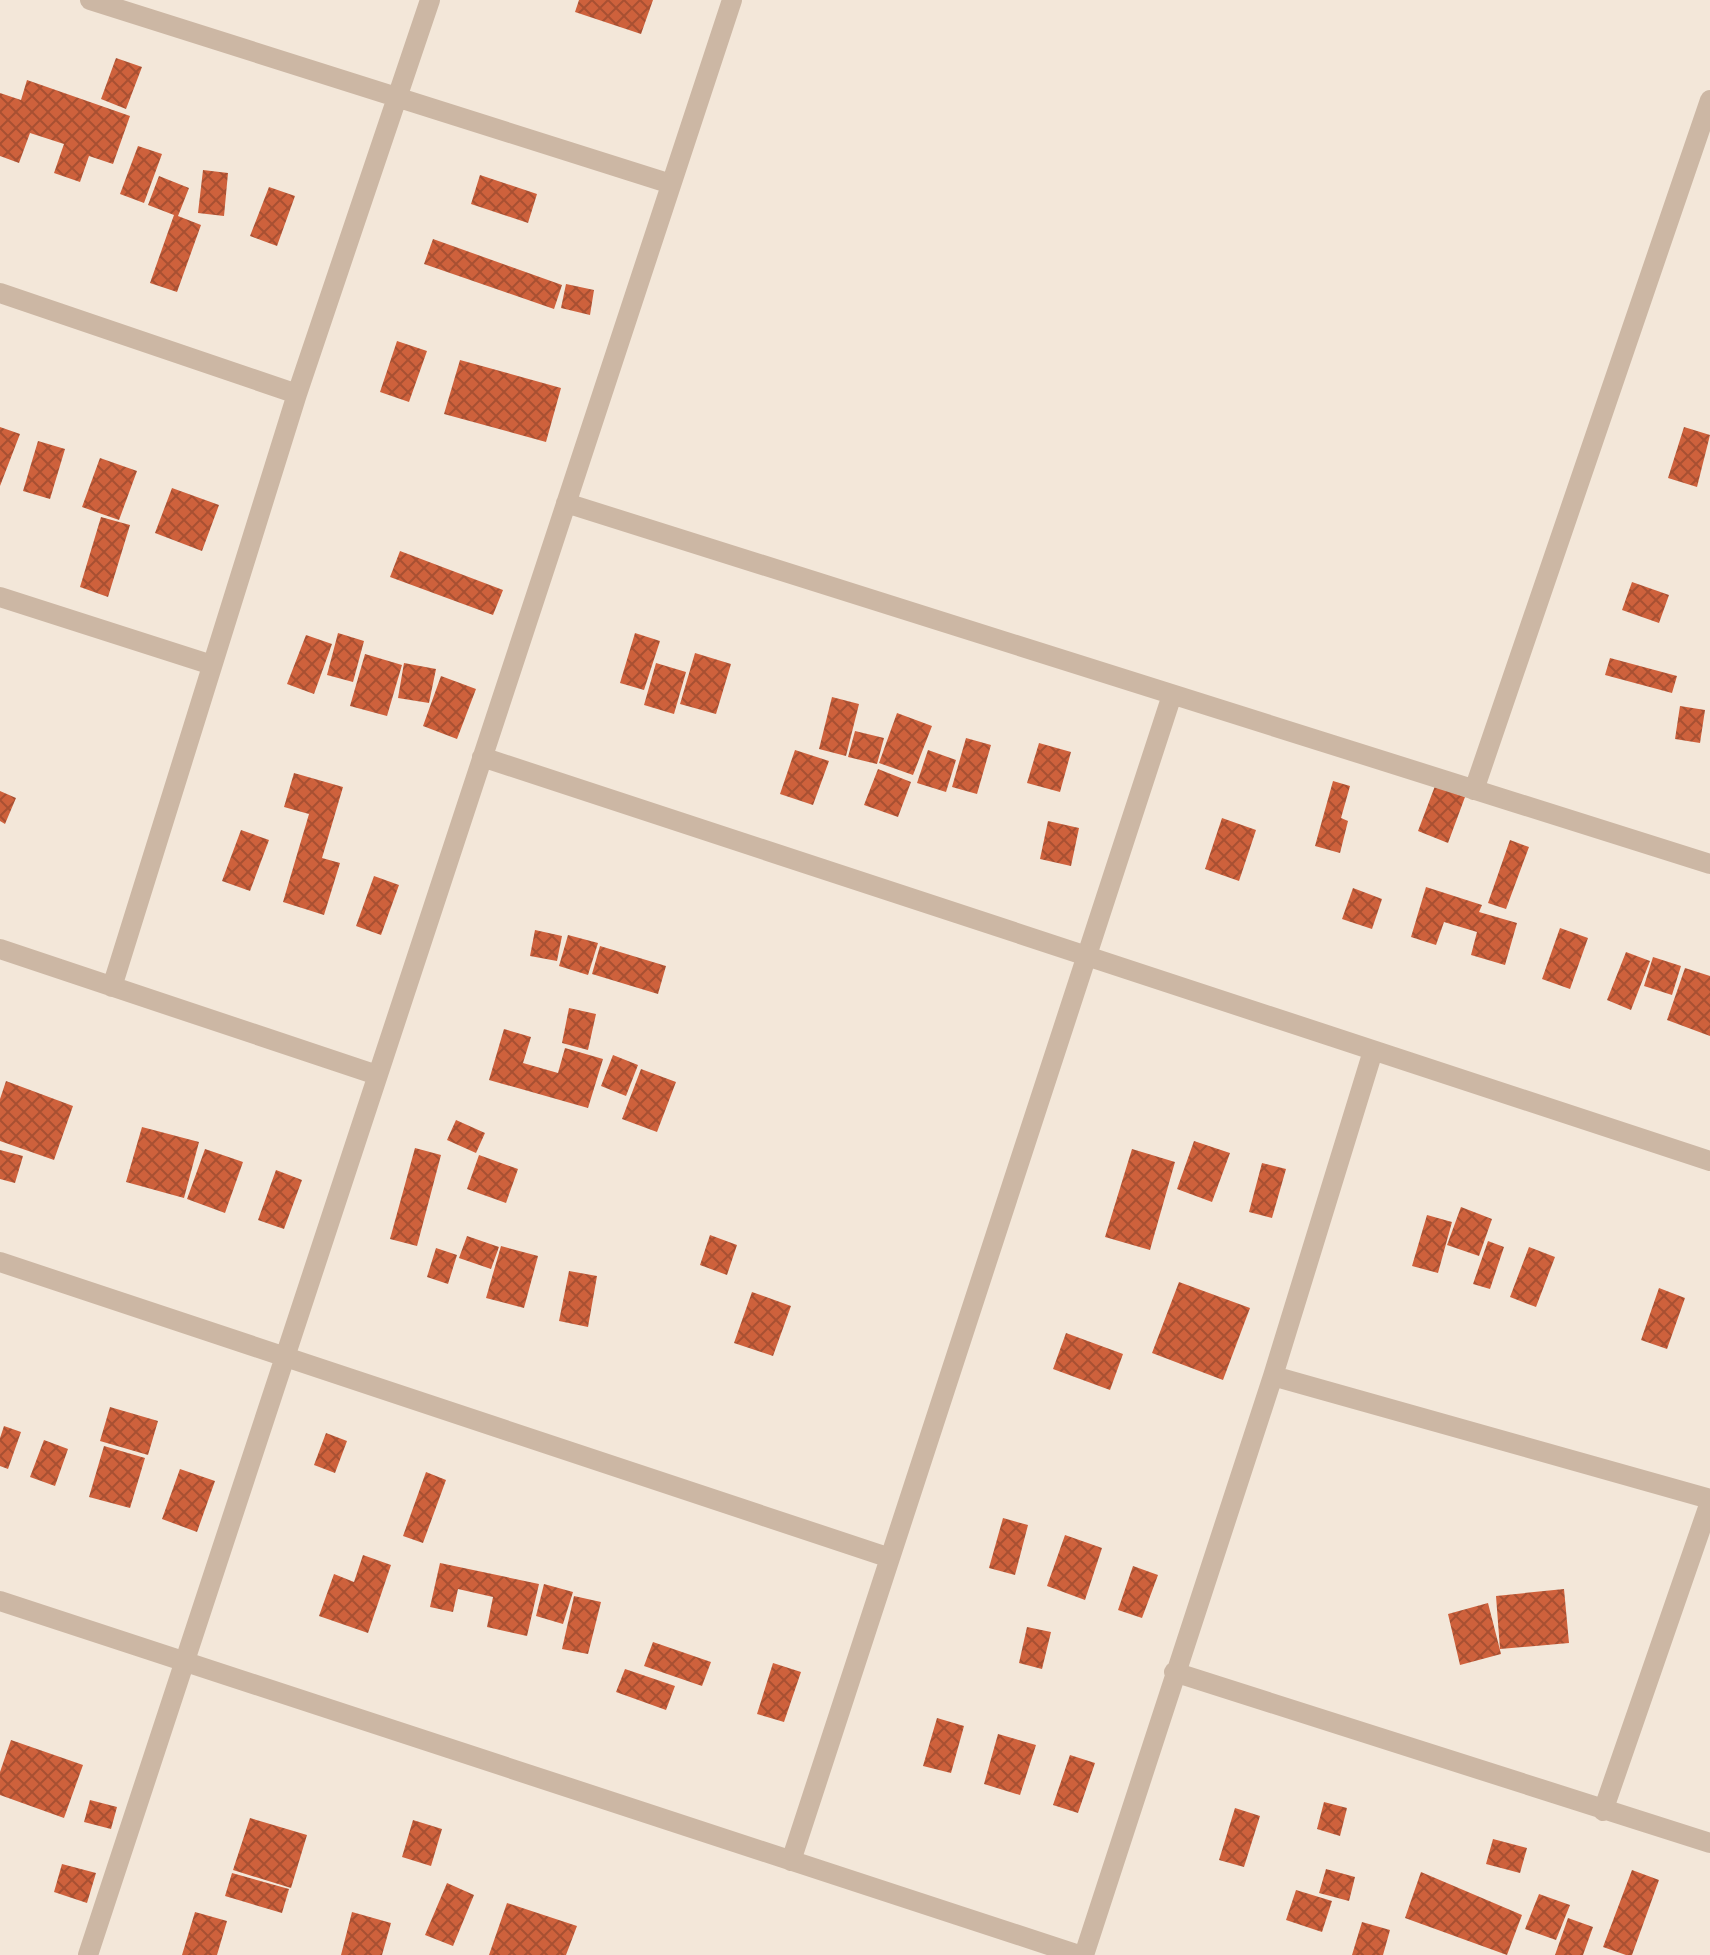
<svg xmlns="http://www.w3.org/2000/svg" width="1710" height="1955" font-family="Helvetica,sans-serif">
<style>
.building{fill:url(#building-cross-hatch)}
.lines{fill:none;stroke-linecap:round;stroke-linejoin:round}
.minor{stroke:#ccb7a4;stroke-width:20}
</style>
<defs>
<pattern id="building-cross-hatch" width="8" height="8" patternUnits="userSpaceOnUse" patternTransform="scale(2)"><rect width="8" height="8" fill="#ce613c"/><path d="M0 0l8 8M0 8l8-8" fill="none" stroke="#a85032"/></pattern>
</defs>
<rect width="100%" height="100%" fill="#f3e7d9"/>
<!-- building -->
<path class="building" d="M579,0H653L641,34L575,12Z
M116,58L142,67L126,109L101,99Z
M27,80L130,116L113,164L89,156L80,182L54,173L64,144L30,133L19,163L0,156V93L21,100Z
M138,146L162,154L144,203L120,194Z
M203,170L228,173L224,216L198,213Z
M480,175L537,194L528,223L471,204Z
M159,176L189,188L178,216L201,225L177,292L150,283L174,215L148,205Z
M269,187L295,196L277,246L250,236Z
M433,239L562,285L554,309L424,264Z
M566,284L594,290L590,315L561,308Z
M397,341L427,351L409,402L380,392Z
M460,360L561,388L546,442L444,414Z
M0,427L20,434L0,486Z
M1684,427L1710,435L1697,487L1668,478Z
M38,441L65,449L50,499L23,491Z
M100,458L137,471L119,520L82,507Z
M172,488L219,505L202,551L155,533Z
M101,517L130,525L108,597L80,587Z
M400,551L503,590L493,615L390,577Z
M1632,582L1669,595L1659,623L1622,610Z
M338,633L364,641L353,682L327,675Z
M635,633L660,641L644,690L620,683Z
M306,635L332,644L314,694L287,684Z
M695,653L731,664L716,714L680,704Z
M365,654L402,665L387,716L350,706Z
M1610,658L1677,676L1672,693L1605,675Z
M404,663L436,669L429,703L398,698Z
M656,663L686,672L674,714L644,705Z
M441,676L476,689L457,739L423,726Z
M832,697L859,704L846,756L819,749Z
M1680,706L1705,710L1700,743L1675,739Z
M897,713L932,726L913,775L879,763Z
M855,731L884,738L877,764L848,757Z
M966,738L991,745L977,794L952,787Z
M1039,743L1071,752L1060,792L1027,783Z
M795,750L829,761L813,805L780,794Z
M928,750L956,760L946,792L917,783Z
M878,769L911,782L898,817L864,805Z
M294,773L343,787L322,858L340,863L324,915L283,902L309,814L284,807Z
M1333,781L1350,786L1341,818L1348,821L1340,853L1315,846Z
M1435,786L1465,797L1448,843L1418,831Z
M0,791L16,798L5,824L0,821Z
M1222,818L1256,830L1239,881L1205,869Z
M1048,821L1079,828L1071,866L1040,859Z
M241,830L269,840L250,891L222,881Z
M1510,840L1529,847L1506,909L1488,903Z
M374,876L399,885L381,935L356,926Z
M1426,887L1482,905L1479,912L1517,923L1505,965L1471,955L1477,932L1444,922L1436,945L1411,937Z
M1353,888L1382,899L1372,929L1342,919Z
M1560,928L1588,938L1570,989L1542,979Z
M535,930L562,936L557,961L530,956Z
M568,935L598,943L588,975L559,966Z
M600,946L666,966L658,994L592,974Z
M1626,952L1650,961L1631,1010L1607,1000Z
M1653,957L1681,966L1672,995L1644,986Z
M1685,968L1710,976V1036L1667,1020Z
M569,1008L596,1014L588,1050L562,1043Z
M504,1029L531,1037L523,1063L558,1073L565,1048L603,1059L588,1108L489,1080Z
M613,1055L638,1065L626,1096L601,1086Z
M641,1069L676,1082L657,1132L622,1119Z
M6,1081L73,1106L54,1160L0,1141V1099Z
M456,1120L485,1133L476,1153L447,1140Z
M142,1127L199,1142L184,1198L126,1182Z
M1194,1141L1230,1153L1212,1202L1177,1189Z
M415,1148L441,1155L417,1246L390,1239Z
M205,1149L243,1162L225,1213L187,1199Z
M1132,1149L1175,1162L1150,1250L1105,1237Z
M0,1150L23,1156L15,1183L0,1179Z
M479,1155L518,1169L506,1203L467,1189Z
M1262,1163L1286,1169L1272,1218L1249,1212Z
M276,1170L302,1180L284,1229L258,1220Z
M1461,1207L1492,1219L1479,1256L1447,1245Z
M1427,1215L1452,1222L1438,1273L1412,1266Z
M710,1235L737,1245L727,1275L700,1265Z
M467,1236L499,1247L491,1269L459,1258Z
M1488,1241L1504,1247L1490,1289L1473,1284Z
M501,1246L538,1256L524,1308L486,1298Z
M1529,1247L1555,1257L1536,1307L1510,1297Z
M436,1248L457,1255L448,1284L427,1277Z
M569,1271L597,1276L588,1327L559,1321Z
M1179,1282L1250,1308L1223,1380L1152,1353Z
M1659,1288L1685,1298L1667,1349L1641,1340Z
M752,1292L791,1306L773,1356L734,1343Z
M1066,1333L1123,1354L1110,1390L1053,1369Z
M110,1407L158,1421L148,1455L100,1441Z
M4,1426L21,1432L8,1469L0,1466V1438Z
M326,1433L347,1441L335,1473L314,1465Z
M44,1440L68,1449L55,1486L30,1477Z
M104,1446L145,1458L130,1508L89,1497Z
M180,1469L215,1481L197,1532L162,1519Z
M426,1472L446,1480L423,1543L403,1536Z
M1003,1518L1028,1525L1015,1575L989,1568Z
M1065,1535L1102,1548L1085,1600L1047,1586Z
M363,1555L391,1565L368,1633L319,1616L334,1574L354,1582Z
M440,1563L539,1584L527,1636L487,1627L493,1597L458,1589L453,1612L430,1607Z
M1133,1566L1158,1575L1142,1618L1118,1610Z
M544,1584L573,1592L563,1624L536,1616Z
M1564,1589L1569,1643L1500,1649L1496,1596Z
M574,1596L601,1602L588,1654L562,1649Z
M1488,1603L1501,1654L1460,1665L1448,1614Z
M1027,1627L1051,1632L1042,1669L1019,1663Z
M653,1642L711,1662L702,1686L644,1666Z
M773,1663L801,1672L784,1722L757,1714Z
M625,1669L675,1686L666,1710L616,1692Z
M937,1718L964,1726L951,1773L923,1766Z
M998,1734L1036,1745L1020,1795L984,1784Z
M11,1740L83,1765L64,1818L0,1795V1772Z
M1070,1755L1095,1763L1078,1813L1053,1805Z
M90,1800L117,1807L111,1829L84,1822Z
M1324,1802L1347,1808L1340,1836L1317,1829Z
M1235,1808L1260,1816L1244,1867L1219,1860Z
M250,1818L307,1835L291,1888L233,1870Z
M413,1820L442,1829L431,1866L402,1857Z
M1493,1839L1527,1848L1520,1873L1486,1864Z
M62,1864L96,1873L87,1903L54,1892Z
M1326,1869L1355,1877L1349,1901L1319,1893Z
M1632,1870L1659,1880L1632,1955H1626L1603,1947Z
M1421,1872L1522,1915L1507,1955L1405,1918Z
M232,1873L289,1889L282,1913L225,1896Z
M447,1883L474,1895L453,1946L425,1935Z
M1296,1890L1332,1901L1322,1932L1286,1920Z
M1539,1894L1570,1905L1556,1940L1525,1929Z
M507,1903L577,1926L566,1955H489Z
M195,1912L227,1921L217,1955H182Z
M352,1912L391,1923L382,1955H341Z
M1568,1918L1593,1927L1583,1955H1555Z
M1362,1922L1390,1930L1383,1955H1352Z"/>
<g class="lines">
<!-- minor -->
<path class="minor" d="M90,0L671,184
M0,293L297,394
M566,503L1710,864
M0,597L212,665
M482,757L1710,1161
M1474,790L1710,100
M0,949L377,1075
M112,987L297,394L430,0
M0,1262L890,1558
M1273,1376L1710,1499
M0,1601L1079,1955
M1174,1672L1710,1843
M1603,1811L1710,1502
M791,1861L1172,695
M88,1955L732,0
M1084,1955L1273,1376L1373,1051"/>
</g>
</svg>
